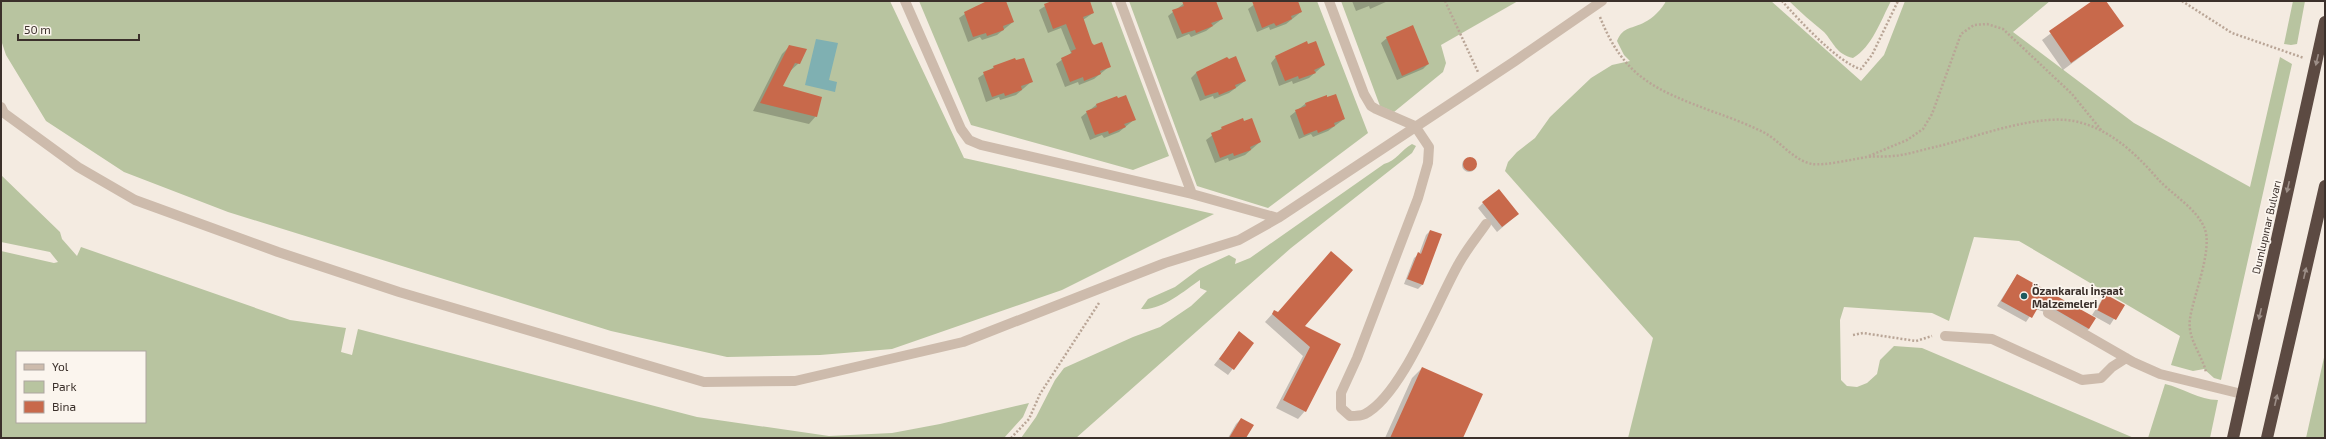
<svg xmlns="http://www.w3.org/2000/svg" width="2326" height="439" font-family="'Exo 2',sans-serif">
<style>
.green{fill:#b8c4a0;fill-rule:evenodd}
.water{fill:#7fb0b2}
.shadow{fill:#0003}
.building{fill:#c8694b}
.lines{fill:none;stroke-linecap:round;stroke-linejoin:round}
.path{stroke:#b9a596;stroke-width:2.5;stroke-dasharray:2 2;stroke-linecap:butt}
.minor{stroke:#cdbbac;stroke-width:10}
.highway{stroke:#5c4a42;stroke-width:12}
.oneway{fill:#9c8e87}
.poi-dot{fill:#1f5a5e;stroke:#fbf5ee;stroke-width:1.5}
.labels{text-anchor:middle;dominant-baseline:central;stroke-width:3.5;stroke-linejoin:round;paint-order:stroke}
.street-label{font-size:11px;fill:#3b302b;stroke:#fbf5ee}
.poi-label{font-size:11px;font-weight:bold;fill:#3b302b;stroke:#fbf5ee;text-anchor:start}
</style>
<rect width="100%" height="100%" fill="#f4ebe1"/>
<!-- green -->
<path class="green" d="M1,1H890L964,158L1214,214L1062,290L892,349L820,355L727,357L611,331L228,212L124,172L46,121L6,55L1,40Z
M919,1H1111L1169,156L1133,170L971,125Z
M1129,1H1317L1368,133L1268,208L1197,186Z
M1341,1H1518L1441,45L1446,63L1443,72L1394,112L1380,106Z
M1666,1H1771L1861,81L1884,55L1905,1H2050L2013,32L2134,123L2250,187L2280,57L2292,64L2221,380L2214,378L2204,369L2193,371L2171,365L2180,336L2019,241L1974,237L1949,321L1932,313L1844,307L1840,320L1841,380L1847,386L1857,387L1867,383L1877,374L1880,360L1894,346L1922,348L2134,438H1628L1653,338L1505,171L1508,162L1517,152L1535,138L1550,117L1591,78L1612,65L1630,61L1624,55L1617,41C1623,26 1633,29 1645,22C1652,19 1663,8 1666,1Z
M1789,1H1891C1881,20 1872,47 1853,58C1836,54 1834,43 1824,32C1812,22 1800,12 1789,1Z
M2293,1H2305L2297,44L2291,45L2284,44Z
M1412,144L1416,146L1412,153L1291,248L1076,438H1021L1036,417L1055,380L1064,368L1133,337L1160,327L1191,306L1207,291L1200,288V280C1184,291 1161,311 1141,309L1148,299L1175,287L1199,269L1229,255L1236,259L1235,264L1250,258L1384,164C1396,161 1401,150 1412,144Z
M1,175L60,232L62,239L77,256L81,247L290,320L346,328L341,352L352,355L358,329L697,417L829,436L892,433L940,424L1029,403L1023,417L1004,438H1V251L54,263L58,262L50,252L1,242ZM17,352H145V422H17Z
M2325,353V438H2306Z
M2165,384C2183,388 2199,400 2218,400L2210,438H2148Z"/>
<!-- water -->
<path class="water" d="M816,39L838,43L829,80L837,82L835,92L805,85Z"/>
<!-- shadow -->
<path class="shadow" d="M990,1H1005L1013,22L997,35L982,40L980,37L968,42L959,18L975,7Z
M1053,1H1089L1093,13L1083,20L1091,44L1110,66L1094,79L1079,85L1078,82L1065,87L1056,64L1071,53L1061,28L1048,33L1039,10Z
M1191,1H1215L1222,19L1206,31L1191,37L1189,34L1177,39L1168,16L1183,4Z
M1259,1H1297L1301,12L1286,24L1270,30L1269,27L1257,32L1248,9Z
M1352,1H1388L1370,9L1369,6L1356,11Z
M2094,1H2105L2122,26L2063,70L2042,40Z
M1387,38L1428,64L1423,69L1397,80L1381,43Z
M790,46L799,63L790,71L781,87L816,116L809,124L753,111L782,54Z
M1276,57L1324,65L1309,78L1293,84L1292,81L1279,86L1271,63Z
M1227,58L1245,81L1229,93L1214,99L1213,96L1200,101L1191,78L1196,73Z
M994,67L1031,82L1016,95L1000,100L999,97L986,102L978,78Z
M1305,104L1344,119L1328,131L1313,137L1311,134L1299,139L1290,116Z
M1096,105L1135,119L1119,132L1104,138L1102,135L1090,140L1081,117Z
M1222,128L1260,142L1245,155L1229,161L1228,158L1215,163L1206,140Z
M1462 165a7 7 0 1 1 14 0a7 7 0 1 1-14 0Z
M1483,203L1518,214L1497,232L1478,208Z
M1430,231L1440,234L1422,285L1418,289L1404,284L1414,258L1419,254L1426,235Z
M2017,275L2089,329L2083,334L2045,312L2035,309L2026,322L1997,306Z
M2105,295L2123,305L2110,325L2092,315Z
M1274,312L1339,344L1305,411L1298,419L1276,408L1303,356L1265,322Z
M1239,333L1253,343L1228,375L1214,365Z
M1422,368L1462,438H1385L1412,378Z
M1241,419L1245,438H1228L1236,424Z"/>
<!-- building -->
<path class="building" d="M987,1H1006L1014,22L1003,26L1004,30L987,36L986,33L973,37L964,12Z
M1052,1H1090L1094,13L1083,17L1092,43L1094,45L1102,42L1111,67L1100,71L1101,74L1084,81L1083,77L1070,82L1061,58L1072,53L1071,51L1076,49L1066,24L1053,29L1044,4Z
M1182,1H1216L1223,19L1211,23L1213,26L1196,33L1195,30L1182,34L1172,10L1184,6Z
M1252,1H1298L1302,12L1291,16L1292,19L1276,26L1274,23L1262,28Z
M2092,1H2106L2124,26L2071,63L2049,31Z
M1413,25L1429,64L1402,76L1386,37Z
M1307,41L1308,44L1316,41L1325,65L1314,70L1316,73L1299,79L1298,76L1285,81L1275,56Z
M789,45L807,49L800,64L795,63L783,86L822,97L817,117L760,103Z
M1236,56L1246,81L1235,85L1236,88L1219,95L1218,92L1205,96L1196,72L1227,57L1229,59Z
M1015,58L1016,60L1024,58L1033,82L1021,86L1022,90L1005,96L1004,93L992,97L983,72L994,68L993,66Z
M1336,94L1345,119L1334,123L1335,126L1318,133L1317,130L1304,135L1295,110L1306,106L1305,103L1327,95V97Z
M1126,95L1136,120L1124,124L1126,127L1109,134L1108,131L1095,135L1086,111L1097,107L1096,104L1117,96L1118,98Z
M1243,118L1244,121L1252,118L1261,142L1250,147L1251,150L1234,156L1233,153L1220,158L1211,133L1222,129L1221,127Z
M1463 164a7 7 0 1 1 14 0a7 7 0 1 1-14 0Z
M1499,189L1519,214L1502,227L1482,202Z
M1430,230L1442,234L1423,285L1407,279L1418,252L1421,254Z
M1331,251L1353,270L1305,326L1341,344L1306,412L1283,400L1310,347L1272,314L1274,310L1278,312Z
M2017,274L2096,318L2089,329L2051,307L2040,304L2032,318L2001,301Z
M2105,294L2125,305L2116,320L2097,310Z
M1239,331L1254,343L1234,370L1219,359Z
M1422,367L1483,394L1463,438H1390Z
M1241,418L1254,425L1246,438H1229Z"/>
<g class="lines">
<!-- path -->
<path class="path" d="M1445,1L1478,72
M1782,1C1799,20 1838,63 1861,69L1872,55L1898,1
M2182,1L2232,33L2304,58
M1600,17C1624,78 1656,90 1714,112C1731,118 1749,125 1765,133C1781,142 1793,160 1812,164C1824,166 1854,159 1867,157C1876,156 1884,157 1893,156C1907,155 1921,150 1935,147C1974,138 2043,110 2082,123C2113,132 2136,154 2157,178C2171,194 2195,207 2204,227C2214,248 2193,296 2190,319C2187,338 2202,355 2206,372
M1869,156L1907,140L1923,129L1932,114L1961,34L1974,25L1987,24L2003,29L2072,94L2102,131
M1853,335L1863,333L1916,341L1932,336
M1011,438L1029,419L1040,394L1099,303"/>
<!-- minor -->
<path class="minor" d="M905,1L961,129L969,140L981,145L1192,194L1278,218
M1120,1L1192,194
M1329,1L1364,94L1371,106L1376,109L1415,126L1429,147L1428,163L1418,198L1357,358L1341,393V408L1350,416C1354,416 1361,416 1365,414C1402,395 1437,302 1458,265C1466,250 1477,237 1486,224
M1,107L4,113L78,167L135,200L278,252L399,292L704,382L795,381L963,342L1165,263L1239,240L1278,218L1515,61L1602,1
M2048,313L2133,362L2160,374L2242,394
M1945,336L1992,339L2082,380L2101,378L2112,367L2126,358"/>
<!-- highway -->
<path class="highway" d="M2233,438L2325,22
M2267,438L2325,186"/>
</g>
<!-- one-way arrows -->
<defs><path id="oneway-solid" d="M-6-.8H1V-3.2L6.5 0L1 3.2V.8H-6Z"/></defs>
<g class="oneway">
<use href="#oneway-solid" transform="translate(2317 60) rotate(103)"/>
<use href="#oneway-solid" transform="translate(2288 187) rotate(103)"/>
<use href="#oneway-solid" transform="translate(2305 273) rotate(-77)"/>
<use href="#oneway-solid" transform="translate(2260 314) rotate(103)"/>
<use href="#oneway-solid" transform="translate(2276 400) rotate(-77)"/>
</g>
<!-- markers -->
<circle class="poi-dot" cx="2024" cy="296" r="4"/>
<g class="labels">
<!-- street labels -->
<g class="street-label">
<text transform="translate(2266 227) rotate(-77)">Dumlupınar Bulvarı</text>
</g>
<!-- poi labels -->
<g class="poi-label">
<text x="2032" y="290">Özankaralı İnşaat<tspan x="2032" dy="13">Malzemeleri</tspan></text>
</g>
</g>
<!-- border -->
<rect width="2326" height="439" fill="none" stroke="#3b302b" stroke-width="4"/>
<!-- legend -->
<rect x="16" y="351" width="130" height="72" fill="#fbf5ee" stroke="#aea6a0"/>
<rect x="24" y="364" width="20" height="6" fill="#cdbbac" stroke="#aea6a0"/>
<text x="52" y="371" font-size="12" fill="#3b302b">Yol</text>
<rect x="24" y="381" width="20" height="12" fill="#b8c4a0" stroke="#aea6a0"/>
<text x="52" y="391" font-size="12" fill="#3b302b">Park</text>
<rect x="24" y="401" width="20" height="12" fill="#c8694b" stroke="#aea6a0"/>
<text x="52" y="411" font-size="12" fill="#3b302b">Bina</text>
<!-- scale -->
<path d="M18 34v6h121v-6" fill="none" stroke="#3b302b" stroke-width="2"/>
<text x="24" y="34" font-size="12" fill="#3b302b" stroke="#fbf5ee" stroke-width="3" paint-order="stroke">50 m</text>
</svg>
